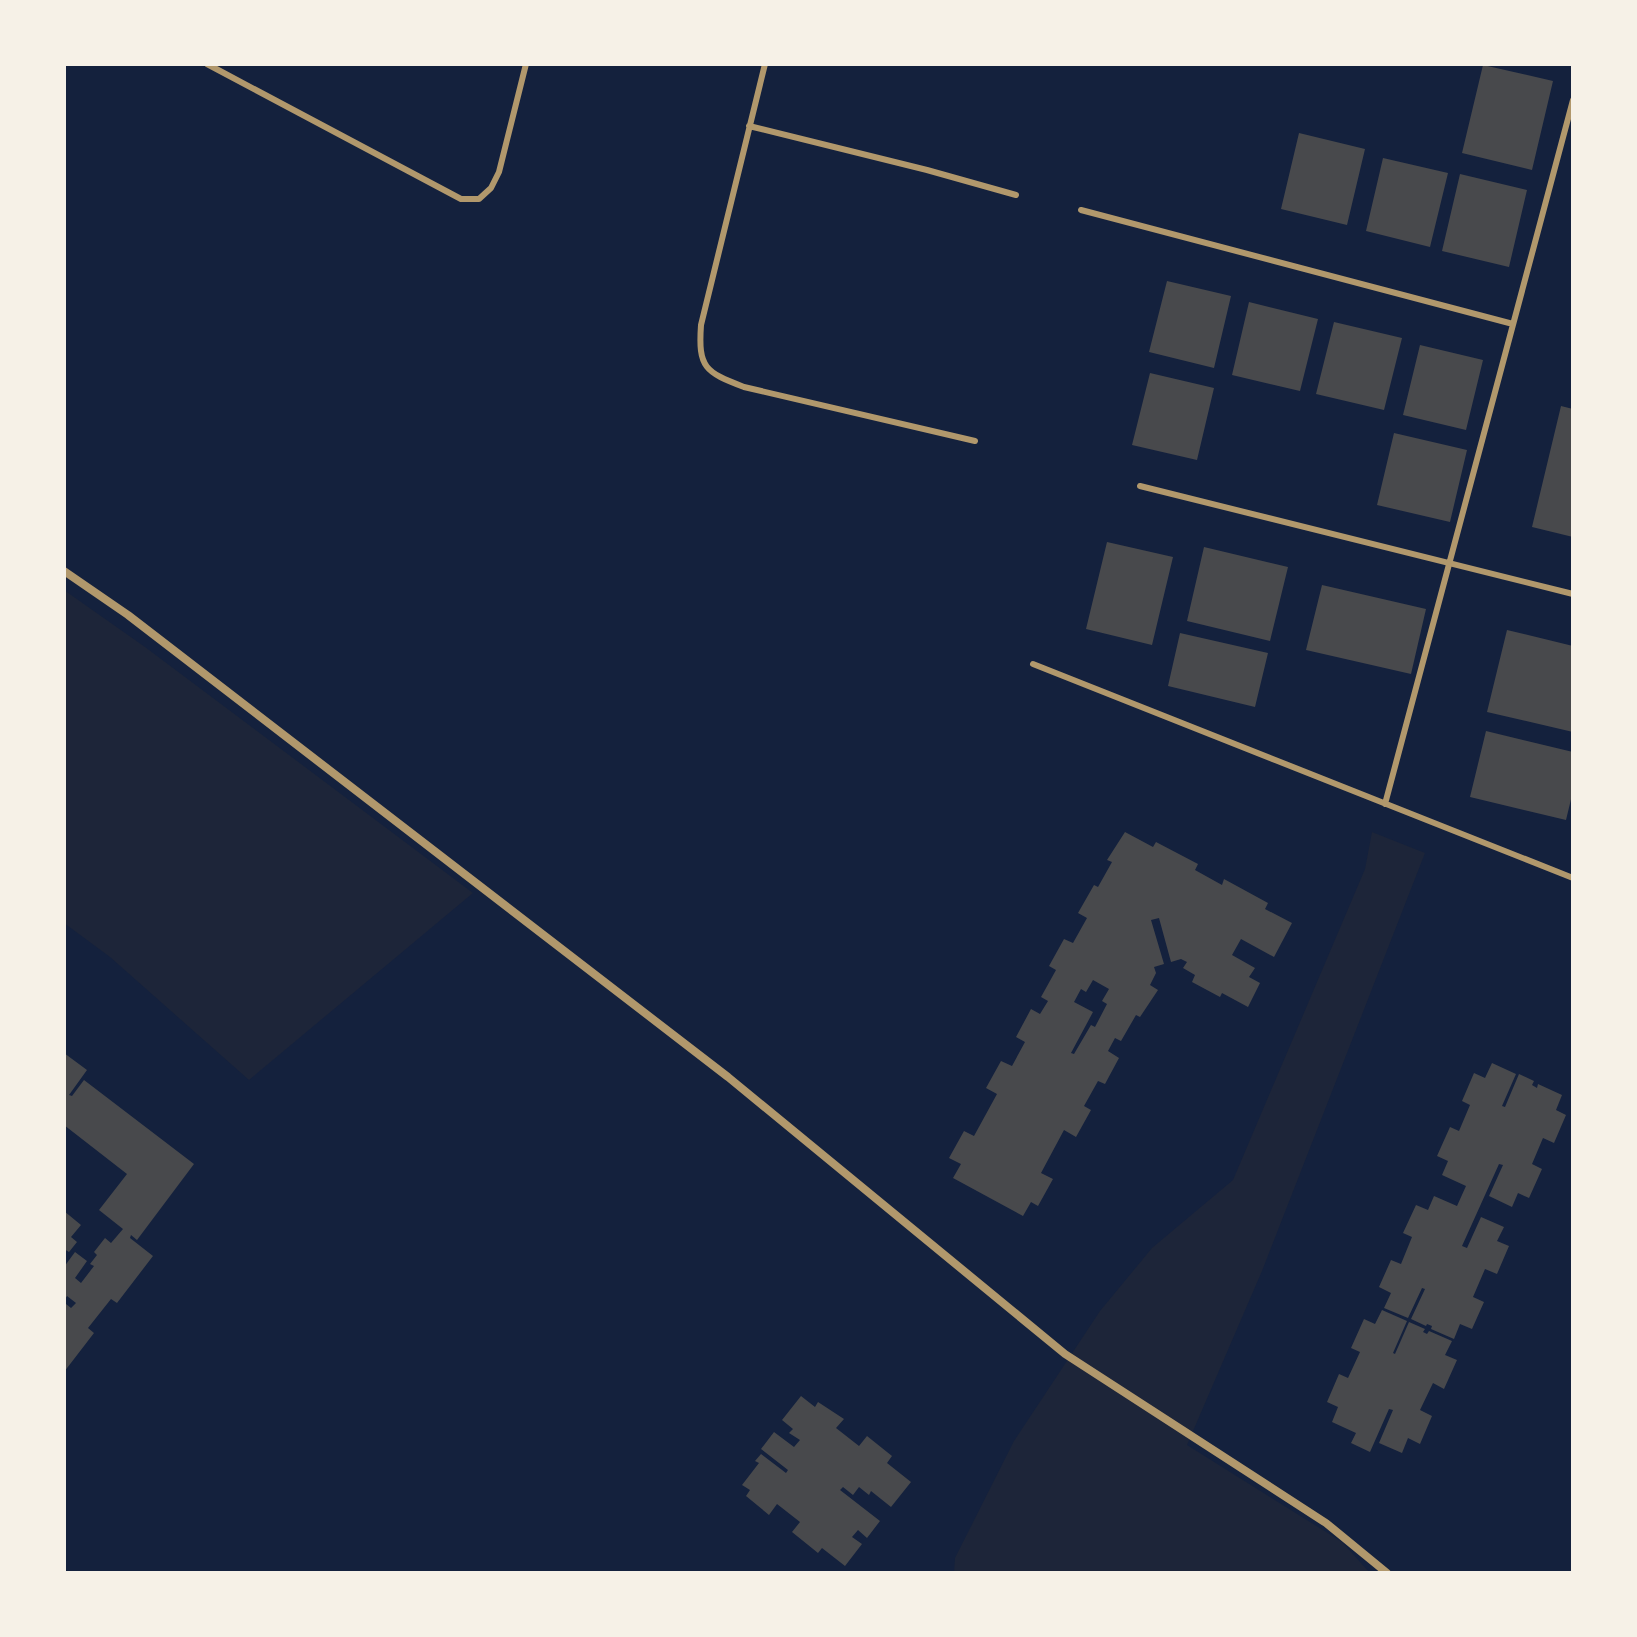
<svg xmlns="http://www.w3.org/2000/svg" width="1637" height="1637" font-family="'Alegreya Sans',sans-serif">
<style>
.green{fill:#1d2539}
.building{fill:#48494c;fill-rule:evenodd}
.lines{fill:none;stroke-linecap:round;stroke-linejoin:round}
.service{stroke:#b1986c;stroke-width:6}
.minor{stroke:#b1986c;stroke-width:8}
</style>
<rect width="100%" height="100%" fill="#14213d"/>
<!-- green -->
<path class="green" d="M64,590L145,647L473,893L249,1080L110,957L64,923Z
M1372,832L1425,853L1262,1271L1187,1445L1342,1542L1370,1573H954L955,1558L1014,1441L1100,1311L1152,1248L1233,1180L1365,869Z"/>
<!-- building -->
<path class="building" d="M1483,65L1553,81L1532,170L1462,153Z
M1299,133L1365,149L1347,225L1281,209Z
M1383,158L1448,173L1430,247L1366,231Z
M1460,174L1527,190L1509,267L1442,251Z
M1167,281L1231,296L1214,368L1149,352Z
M1249,302L1318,319L1300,391L1232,375Z
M1334,322L1402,338L1384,410L1316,394Z
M1420,345L1483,360L1466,430L1403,415Z
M1150,373L1214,388L1197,460L1132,445Z
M1561,406L1573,409V537L1532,527Z
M1394,433L1467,450L1450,522L1377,505Z
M1107,542L1173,557L1152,645L1086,629Z
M1204,547L1288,567L1270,641L1187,621Z
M1322,585L1426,609L1411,674L1306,650Z
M1507,630L1573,646V732L1487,712Z
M1180,633L1268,653L1255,707L1168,686Z
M1486,731L1573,752V791L1566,820L1470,797Z
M1125,832L1153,847L1156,842L1198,864L1195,870L1222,885L1224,879L1268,903L1265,909L1292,923L1274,957L1241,939L1232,955L1255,968L1249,977L1260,983L1248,1007L1222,993L1220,997L1192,982L1195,975L1183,968L1187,962L1181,959L1171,962L1159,918L1151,920L1164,964L1154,967L1156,973L1150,985L1158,990L1140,1017L1136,1015L1121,1041L1115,1038L1108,1051L1119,1058L1105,1084L1098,1081L1084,1106L1091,1110L1076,1137L1064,1130L1041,1173L1053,1179L1038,1206L1031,1202L1023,1216L953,1178L961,1164L949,1158L964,1131L974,1136L997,1094L986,1088L1001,1061L1012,1066L1025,1042L1016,1037L1031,1009L1040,1014L1048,1001L1041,997L1056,970L1049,966L1064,939L1073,943L1087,918L1078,913L1094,885L1098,887L1112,862L1107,860ZM1093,980L1109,989L1102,1001L1107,1004L1095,1027L1091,1025L1074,1054L1071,1053L1093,1012L1074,1002L1081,989L1086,992Z
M64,1053L87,1070L69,1095L72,1096L84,1080L194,1164L137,1240L131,1235L130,1238L153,1256L117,1303L111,1299L88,1328L94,1333L64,1372V1306L66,1304L71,1308L76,1303L67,1296L64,1301V1267L75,1252L87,1261L75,1278L81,1283L94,1266L90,1264L97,1255L94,1252L105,1238L111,1243L123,1229L99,1210L127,1174L64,1125Z
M1492,1063L1516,1074L1502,1106L1505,1107L1519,1074L1534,1081L1532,1085L1537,1088L1538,1084L1562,1095L1556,1110L1566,1115L1554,1143L1543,1138L1532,1164L1542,1169L1529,1198L1518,1193L1512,1207L1489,1196L1503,1165L1499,1164L1462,1246L1467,1248L1481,1217L1504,1227L1497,1241L1509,1246L1497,1274L1485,1269L1473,1297L1484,1302L1472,1329L1460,1324L1454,1339L1431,1329L1432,1326L1427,1324L1426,1326L1411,1319L1425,1289L1422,1288L1408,1318L1384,1308L1391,1293L1379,1287L1391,1260L1401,1264L1412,1237L1403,1233L1416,1205L1428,1210L1434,1196L1457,1206L1466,1186L1442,1175L1448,1161L1437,1156L1450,1127L1459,1131L1470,1105L1462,1101L1474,1073L1485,1078Z
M64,1211L81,1225L71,1237L77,1242L69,1252L64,1249Z
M1382,1310L1407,1321L1393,1353L1395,1354L1409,1322L1425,1329L1423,1332L1427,1334L1429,1331L1452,1341L1445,1355L1457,1360L1444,1389L1433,1383L1420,1410L1432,1416L1420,1444L1408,1438L1402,1453L1379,1443L1393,1410L1389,1409L1370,1452L1351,1443L1356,1433L1332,1422L1338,1407L1327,1402L1339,1374L1348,1378L1360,1352L1351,1348L1364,1319L1375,1324Z
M801,1396L815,1407L818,1402L844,1419L836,1428L859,1446L867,1436L892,1456L887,1463L911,1482L891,1507L871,1491L869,1495L859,1487L853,1495L843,1487L840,1490L880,1521L867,1538L858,1530L852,1537L862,1544L845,1566L822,1548L818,1553L792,1532L800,1522L777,1504L769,1515L746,1496L750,1490L742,1485L759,1463L755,1461L761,1454L786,1473L788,1470L761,1449L774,1432L794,1447L800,1440L789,1433L793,1429L782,1420Z"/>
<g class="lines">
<!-- service -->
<path class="service" d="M207,64L461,199H479L491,188L499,172L526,64
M765,64L701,325C698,368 705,372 744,387L975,441
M749,126L927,170L1016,195
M1081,210L1513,324
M1140,486L1573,594
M1033,664L1573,878
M1385,804L1573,100"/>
<!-- minor -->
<path class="minor" d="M64,571L128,615L728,1077L1065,1354L1326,1523L1387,1573"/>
</g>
<!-- border -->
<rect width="1637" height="1637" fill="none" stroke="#f6f1e7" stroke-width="132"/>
</svg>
